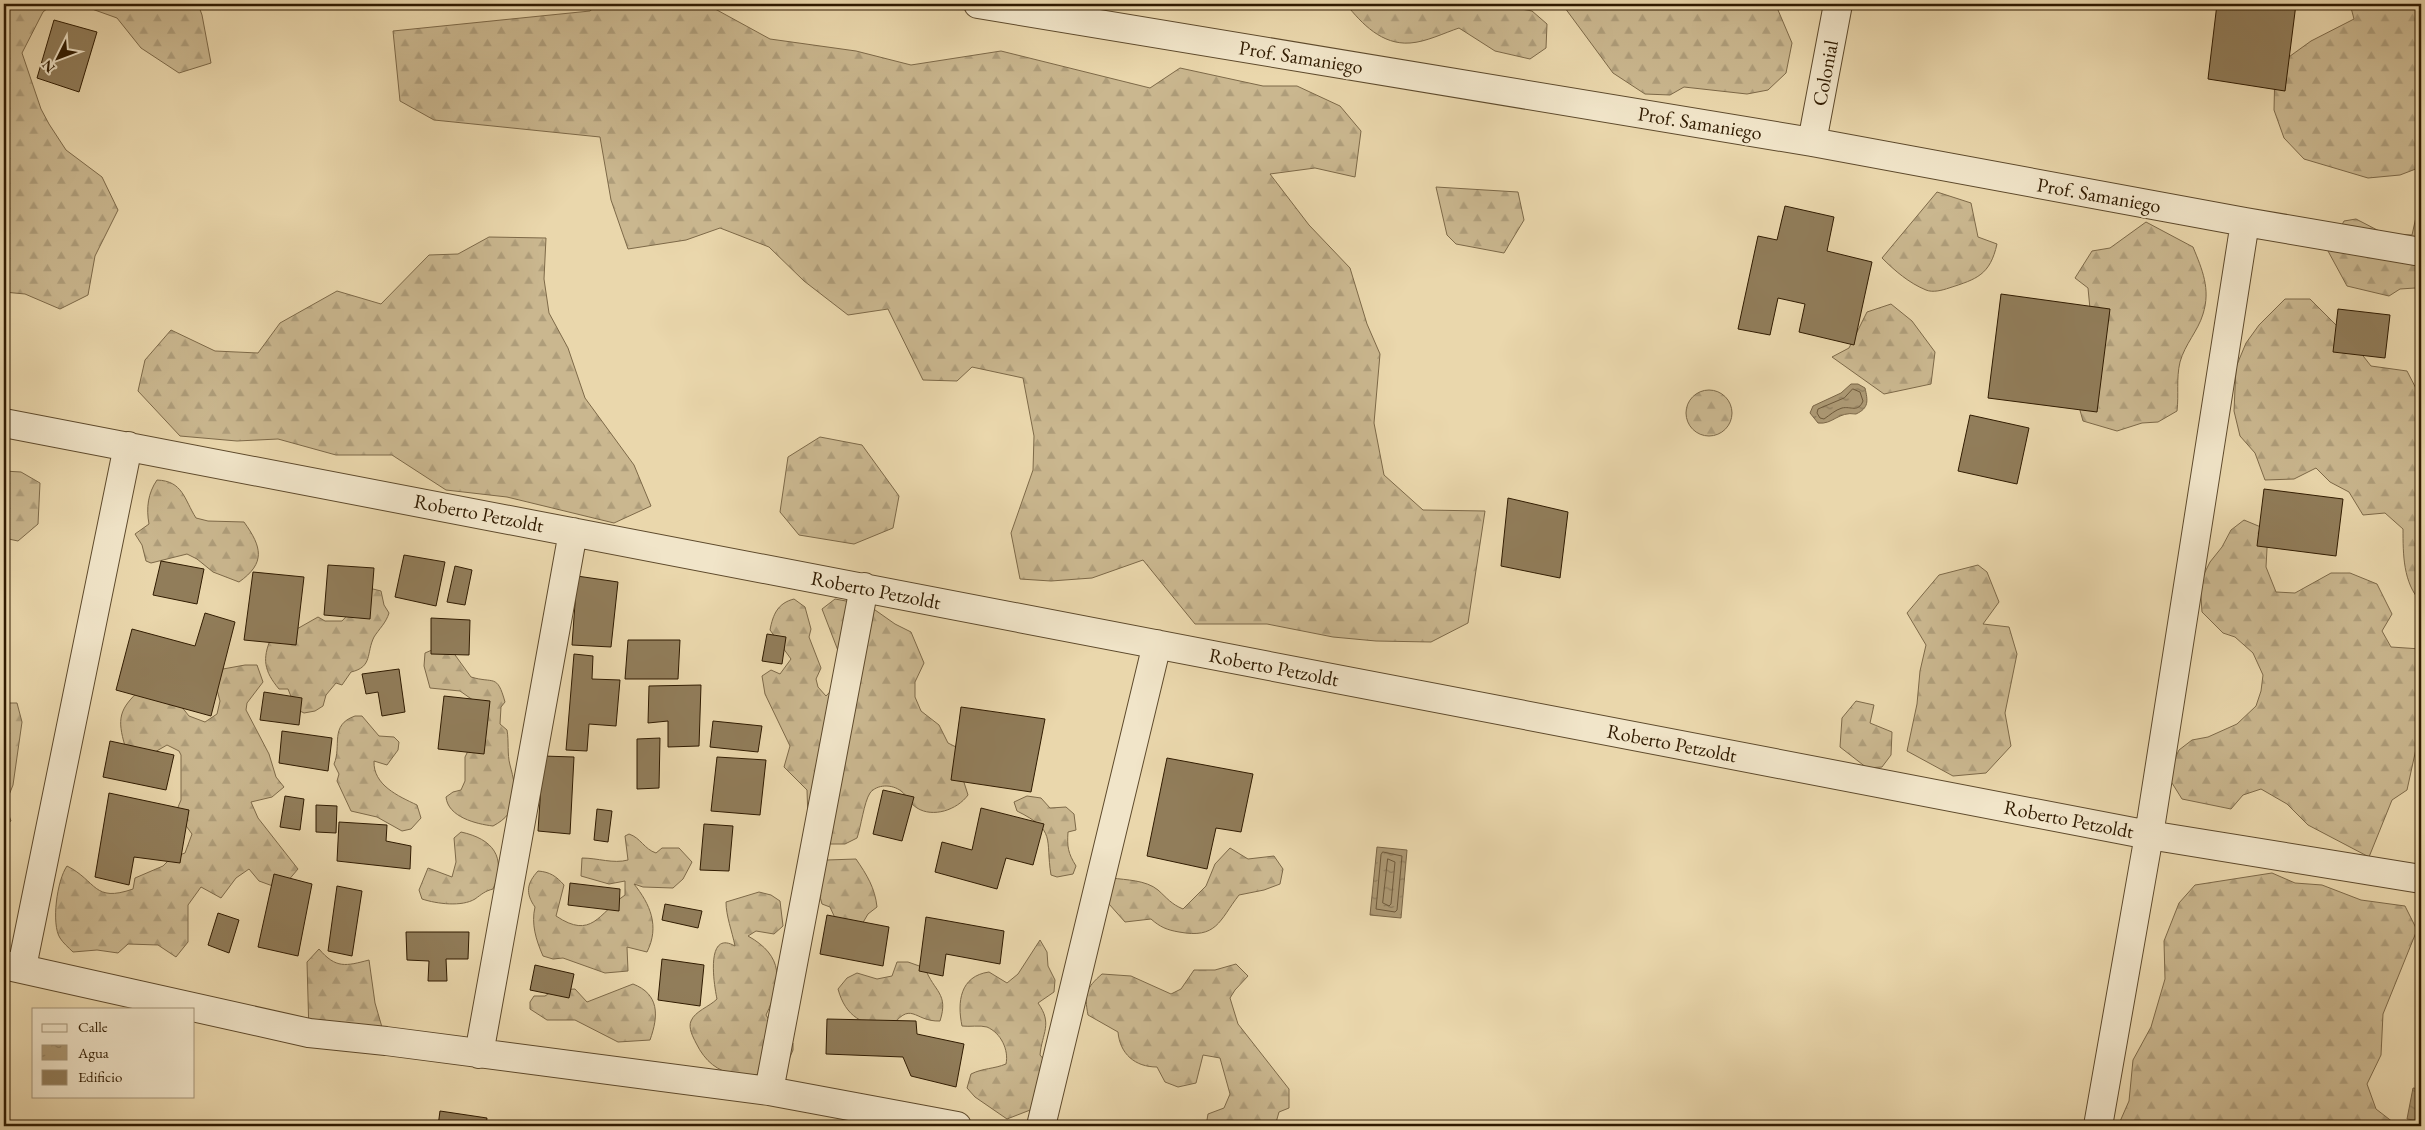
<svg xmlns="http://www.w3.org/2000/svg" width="2425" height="1130" font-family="'EB Garamond',serif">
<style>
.forest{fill:url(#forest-firs);stroke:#7d6948}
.water{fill:url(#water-ripples);stroke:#7a6545}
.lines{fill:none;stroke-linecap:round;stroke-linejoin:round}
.shore{stroke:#6e593a;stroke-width:1}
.building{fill:#917d5a;stroke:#301b01}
.minor-casing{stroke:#5e4a2c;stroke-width:30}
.minor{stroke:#f1e5c9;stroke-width:28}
.labels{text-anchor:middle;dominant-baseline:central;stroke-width:4.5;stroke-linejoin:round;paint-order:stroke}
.street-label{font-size:20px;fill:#301b01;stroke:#f1e5c9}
</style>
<defs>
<pattern id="forest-firs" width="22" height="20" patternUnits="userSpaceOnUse" patternTransform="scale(1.25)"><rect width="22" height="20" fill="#cab78f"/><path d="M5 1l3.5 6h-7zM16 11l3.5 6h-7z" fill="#ae9d7a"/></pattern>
<pattern id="water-ripples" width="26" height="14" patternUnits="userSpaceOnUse" patternTransform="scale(1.25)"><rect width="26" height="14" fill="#ab9772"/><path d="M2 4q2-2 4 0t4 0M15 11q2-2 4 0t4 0" fill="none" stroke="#8c7a5b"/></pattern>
</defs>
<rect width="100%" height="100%" fill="#ead7ac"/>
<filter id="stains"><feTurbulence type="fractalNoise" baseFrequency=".004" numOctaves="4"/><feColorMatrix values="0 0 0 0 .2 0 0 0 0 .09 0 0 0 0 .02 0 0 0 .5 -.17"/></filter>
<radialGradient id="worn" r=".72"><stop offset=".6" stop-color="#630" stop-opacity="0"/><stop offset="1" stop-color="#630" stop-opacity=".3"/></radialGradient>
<!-- forest -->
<path class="forest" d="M4,4H53L43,12L22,53L41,109L49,124L66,150L102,177L118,210L95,256L88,295L60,309L25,294L4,292Z
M78,4H198L202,15L211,63L179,73L141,48L117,18Z
M598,4H706L770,39L856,51L911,65L1001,51L1150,88L1180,68L1263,86H1297L1340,106L1361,131L1355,177L1315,168L1270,174L1309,225L1350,268L1367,324L1380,354L1374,423L1384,475L1423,510L1485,511L1468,623L1431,642L1376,641L1333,637L1267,624H1195L1143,560L1092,578L1051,581L1020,579L1011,533L1033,470L1034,436L1023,378L972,367L957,381L923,380L888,309L848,315L804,281L769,247L720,228L686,240L628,249L611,200L600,137L434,120L400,101L393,31L590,11Z
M1346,4H1511L1516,8L1532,11L1547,24L1546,48L1530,59L1495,51L1459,28C1444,33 1426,42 1410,43C1382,45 1362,24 1346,4Z
M1566,4H1773L1778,10L1792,43L1786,73L1768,90L1747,94L1684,87L1670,95L1645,94L1613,73L1565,8Z
M2350,4H2421V167L2400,175L2368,178L2304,159L2284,138L2274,110L2275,67L2311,41L2354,19Z
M1436,187L1518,192L1524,220L1504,253L1456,244L1447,235Z
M1937,192L1971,203L1978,237L1997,244C1990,275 1977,279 1949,288C1943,290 1933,293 1926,290C1909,283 1895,271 1882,258Z
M2421,214V298L2415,288L2400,289L2389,296L2347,286L2328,251L2344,221L2356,219L2385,234L2412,235L2416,217Z
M2146,222L2193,247C2202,269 2211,289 2203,314C2198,331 2185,344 2180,362C2176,379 2179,394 2177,411L2158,422L2142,423L2117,431L2083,421L2071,378L2092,330L2088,288L2075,278L2092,251L2110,248Z
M489,237L546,238L544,279L549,313L568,348L585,398L634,465L651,506L614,523L507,497L446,490L392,455H336L278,439L237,441L180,436L138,391L145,360L171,330L215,351L258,353L280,323L337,291L381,304L429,255L458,254Z
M2285,299H2310L2349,338L2371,366L2407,371L2421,398V602C2403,583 2403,554 2403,529L2385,513L2363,515L2349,492L2330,482L2316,468L2294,479L2265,480L2255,453L2240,436L2234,411L2236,367L2246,343L2259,325Z
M1891,304L1912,321L1935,352L1931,384L1884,394L1832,357L1849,348L1867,312Z
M1686 413a23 23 0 1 1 46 0a23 23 0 1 1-46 0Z
M820,437L862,445L899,496L893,528L854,544L799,535L780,512L788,457Z
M4,471L21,472L40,483L38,524L18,541L4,538Z
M157,480C183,481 184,499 196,518L208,521L244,522C262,547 266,563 239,582L213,572L197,559L187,554L151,563L146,561L142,545L135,534L149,524C146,508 148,493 157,480Z
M2244,520L2268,530L2266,567L2276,592L2295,593L2331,573H2350L2377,584L2392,614L2382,631L2391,647L2421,649V726L2407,790L2392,800L2369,857L2308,825L2287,804L2261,789L2243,795L2231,809L2182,799L2167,775L2179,750L2192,740L2208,737L2237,724L2256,706L2261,691L2263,675L2253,653L2235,637L2223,633L2202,612L2200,582L2210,562L2222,547L2231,530Z
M1978,565L1987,572L1999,602L1983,624L2009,627L2017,654L2005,713L2011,746L1986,773L1953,776L1907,751L1917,704L1920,671L1926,645L1907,613L1939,575Z
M369,588L381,591L384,605L389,613C386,623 379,629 374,637C366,653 373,667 351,672L342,685L336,683L326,695L323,706L315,711L304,713L296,709L288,689H279C264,671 262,659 271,638L288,634L318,617L325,621H342L358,604Z
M794,599L805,607L811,629L809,637L821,668L816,679L818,687L826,696L841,680L842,661L822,609L835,599L868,605L895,624L911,632L924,663L915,682V697L921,711L939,725L948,743L964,751L962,776L968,795C957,810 933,818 917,808C909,803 907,795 901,791C892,784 877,784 870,793C864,802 861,827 857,838L845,844H824L808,820L807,790L784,767L790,746L765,694L762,676L771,670L780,674L791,659L770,630C773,614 778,603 794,599Z
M439,647L450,648L471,677C494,684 497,673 505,702L501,707L500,724L507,730C509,741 507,754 510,765C517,791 520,812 493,826C476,824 448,817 446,797L453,792L461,790L465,781V757L471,745L477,703L460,691L430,688L424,666L425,653Z
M245,665H257L263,682L247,703L246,710L269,754L276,777L284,787L272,797L251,802L258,818L298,869L281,889L259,881L249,869L236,878L221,898L201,887L188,905V942L176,957L158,945L128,944L118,953L97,950L73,952C69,948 63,943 60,938C51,924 57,880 67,866C97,881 93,903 133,889L135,878L163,866L171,858L185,853L192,834L176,812L181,800V755L179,751L167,745L148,756L125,746C117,719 119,709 140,690L177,701L189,716L205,722L217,714L220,701L212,671Z
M1856,701L1874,705L1870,723L1892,732L1891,755L1882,767L1867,768L1840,747L1842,718Z
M4,703H17L22,722L13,785L5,805L11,821L4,825Z
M355,716H362L379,736L394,737L399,742L398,750L387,765L374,761C373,785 398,796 417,805L421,818L411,829L402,831L377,817L351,811L337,781L339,774L334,764C342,746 329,725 355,716Z
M1027,796L1041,798L1050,808L1066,807L1074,814L1076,830L1068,832C1067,847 1068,853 1076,866L1073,874L1057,877L1051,875C1045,838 1057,831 1017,811L1014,802Z
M461,832C493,839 507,857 493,889C485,891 482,894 475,899C462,907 437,904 422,899L419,890L428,868L452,877L456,862L454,838Z
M629,834C641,838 644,849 656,853L662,848H679L692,862L683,879L673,888L643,887L634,884C650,904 660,926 647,952L627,947L628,971L605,973L563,958L553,959L543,956C536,940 531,924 535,907C525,893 527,883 538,871C550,872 556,876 564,885L556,916C592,940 598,914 625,895V881L609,884L581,876L582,858C598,858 613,864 628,860L625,836Z
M1230,848L1248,859L1274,856L1283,869L1280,884L1264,890L1239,895C1219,921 1217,939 1179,932C1167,930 1160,927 1151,919L1125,922L1109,904L1112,878C1126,880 1146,880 1158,890C1167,898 1171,904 1183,909L1206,886L1215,864Z
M856,859C867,875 875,888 877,907L868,914L858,931L840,929L830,907L822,904C817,890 821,873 827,860Z
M2272,873L2295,883L2322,885L2361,900L2405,906L2417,930L2383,1014L2381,1055L2367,1084L2376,1109L2398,1126H2118L2129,1101L2133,1060L2151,1027L2165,979L2164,941L2179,903L2195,885Z
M759,892L771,895L780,901L783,926L774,934L756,931L748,936C784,956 782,981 766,1015L772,1025L793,1043V1050L784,1071C747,1077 715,1082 696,1043C693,1037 688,1028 691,1021C695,1011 709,1007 717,999C714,985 705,929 735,946C732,931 726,916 726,902Z
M1040,940L1047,952L1048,966L1055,980L1054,992L1038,1003C1053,1024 1042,1033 1040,1055L1052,1069L1038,1107L1007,1119L975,1097L967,1088L971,1074C983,1068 994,1069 1006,1064C1009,1050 1001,1033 987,1027C980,1025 969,1027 962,1026C957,1002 960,976 989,972L1007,983L1018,974Z
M319,949C336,969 346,966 369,960L375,1003L386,1041L309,1033L307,962Z
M897,962H908L925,968C934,992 949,993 940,1021C913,1022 912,998 889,1030C862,1023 846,1018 838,989L847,978L857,973L877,979L892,976Z
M1236,964L1248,976L1235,990L1230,998L1238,1024L1289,1089V1108L1279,1112L1275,1126H1206L1208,1114L1224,1108L1230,1094L1220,1058L1203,1055L1196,1083L1178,1087L1165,1082L1157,1067C1135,1067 1120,1054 1118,1032L1088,1015C1084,994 1086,988 1102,974L1131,976L1171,994L1181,989L1194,970H1215Z
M633,984C659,994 659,1015 650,1040L618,1042L575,1020H547L530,1009V1002L534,996H545L554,990L575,989L587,1002Z"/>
<!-- water -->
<path class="water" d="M1851,384H1858L1865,388C1868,401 1869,408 1856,414C1838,411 1833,425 1818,423L1810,413L1813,406L1841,393Z
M1377,847L1407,850L1401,918L1370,915Z
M2413,1088L2421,1089V1121L2407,1119Z"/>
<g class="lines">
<!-- shore -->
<path class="shore" d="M1853,389L1860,392L1863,401C1858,413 1851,406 1842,408C1835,410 1830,415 1824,419L1820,418L1817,413L1818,409L1844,398Z
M1383,852L1402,856L1397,910L1395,912L1376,909L1381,855Z
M1388,859L1395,862L1391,904L1389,906L1383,903Z"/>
</g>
<!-- building -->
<path class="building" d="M2217,4H2296L2285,91L2208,79Z
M54,20L97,32L79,92L37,78Z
M1785,206L1834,217L1827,251L1872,262L1854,345L1799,332L1805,304L1778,298L1770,335L1738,329L1758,236L1777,240Z
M2001,294L2110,309L2097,412L1988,398Z
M2338,309L2390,315L2385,358L2333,352Z
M1970,415L2029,428L2017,484L1958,471Z
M2264,489L2343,499L2336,556L2257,546Z
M1508,498L1568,512L1560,578L1501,566Z
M404,555L445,562L436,606L395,597Z
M161,561L204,569L197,604L153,595Z
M328,565L374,568L370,619L324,615Z
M455,566L472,570L465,605L447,602Z
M253,572L304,577L296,645L244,640Z
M577,576L618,582L611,647L572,645Z
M205,613L235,622L211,716L116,690L132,629L195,646Z
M431,618L470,620L469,655L431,654Z
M767,634L786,637L782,664L762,661Z
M628,640H680L678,679H625Z
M574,654L593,656L592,679L620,680L616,726L589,724L587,751L566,750Z
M399,669L405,712L382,716L378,692L366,694L362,674Z
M701,685L699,746L668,747V721L648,723L649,686Z
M264,692L302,698L299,725L260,720Z
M444,696L490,701L484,754L438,749Z
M961,707L1045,719L1031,792L951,780Z
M713,721L762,726L758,752L710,747Z
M282,731L332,738L328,771L279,763Z
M660,738L659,788L637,789V739Z
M110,741L174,755L166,790L103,777Z
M543,756L574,757L570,834L538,831Z
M717,757L766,760L760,815L711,811Z
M1167,758L1253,774L1241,832L1216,828L1207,869L1147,856Z
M883,790L914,797L902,841L873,834Z
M109,793L189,810L180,863L134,857L129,885L95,877Z
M285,796L304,799L300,830L280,827Z
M316,805L337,806L336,833L316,832Z
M981,808L1044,824L1033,865L1006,858L997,889L935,872L942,842L972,850Z
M597,809L612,811L608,842L594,840Z
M339,822L387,825L386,841L411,846L410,869L337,861Z
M704,824L733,826L729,871L700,870Z
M274,874L312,884L298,956L258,947Z
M570,883L620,889L619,911L568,905Z
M337,886L362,891L352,956L328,951Z
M665,904L702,911L698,928L662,920Z
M218,913L239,920L229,953L208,945Z
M827,915L889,927L883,966L820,954Z
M926,917L1004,931L1000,964L946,954L943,976L919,971Z
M406,932H469L468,959H446L447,981H428L429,961L407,960Z
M662,959L704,965L700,1006L658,1000Z
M535,965L574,974L569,998L530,990Z
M827,1019L916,1021L917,1034L964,1044L956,1087L911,1076L903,1057L826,1054Z
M440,1111L487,1118L486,1126H438Z"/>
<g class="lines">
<!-- minor casing -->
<g class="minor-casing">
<path id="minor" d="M978,4L1812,142L2245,222L2421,252
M1812,142L1838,4
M4,423L2149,835L2421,879
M4,965L309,1033L386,1041L769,1091L957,1126
M22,967L128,446
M479,1054L573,532
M769,1091L864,587
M1041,1126L1157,644
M2098,1126L2149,835L2245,222"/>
</g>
<!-- minor -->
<use href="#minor" class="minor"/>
</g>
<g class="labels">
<!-- street labels -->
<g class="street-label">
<text transform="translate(1301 57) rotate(9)">Prof. Samaniego</text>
<text transform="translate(1825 73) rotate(-79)">Colonial</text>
<text transform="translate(1700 123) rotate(9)">Prof. Samaniego</text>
<text transform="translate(2099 195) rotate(10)">Prof. Samaniego</text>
<text transform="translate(479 513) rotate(11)">Roberto Petzoldt</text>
<text transform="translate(876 590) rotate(11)">Roberto Petzoldt</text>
<text transform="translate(1274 667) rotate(11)">Roberto Petzoldt</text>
<text transform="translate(1672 743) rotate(11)">Roberto Petzoldt</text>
<text transform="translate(2069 819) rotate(11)">Roberto Petzoldt</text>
</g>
</g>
<!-- margin -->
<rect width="2425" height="1130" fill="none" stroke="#ead7ac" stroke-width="20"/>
<rect x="5" y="5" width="2415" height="1120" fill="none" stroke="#301b01" stroke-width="2.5"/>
<rect x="10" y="10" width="2405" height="1110" fill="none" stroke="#301b01"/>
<!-- legend -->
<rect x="32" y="1008" width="162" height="90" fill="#f1e5c9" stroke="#a49479"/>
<rect x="42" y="1024" width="25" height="8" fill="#f1e5c9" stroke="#a49479"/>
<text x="78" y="1032" font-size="15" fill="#301b01">Calle</text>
<rect x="42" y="1045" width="25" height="15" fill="url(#water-ripples)" stroke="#a49479"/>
<text x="78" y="1058" font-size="15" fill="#301b01">Agua</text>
<rect x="42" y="1070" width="25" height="15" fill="#917d5a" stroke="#a49479"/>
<text x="78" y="1082" font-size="15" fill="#301b01">Edificio</text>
<!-- north arrow -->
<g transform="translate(58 58) rotate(228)" stroke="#f1e5c9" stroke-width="4" paint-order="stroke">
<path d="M0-4L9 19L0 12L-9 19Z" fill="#301b01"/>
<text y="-8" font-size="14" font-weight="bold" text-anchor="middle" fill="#301b01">N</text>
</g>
<rect width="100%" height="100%" filter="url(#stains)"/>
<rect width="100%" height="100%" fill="url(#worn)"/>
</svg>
